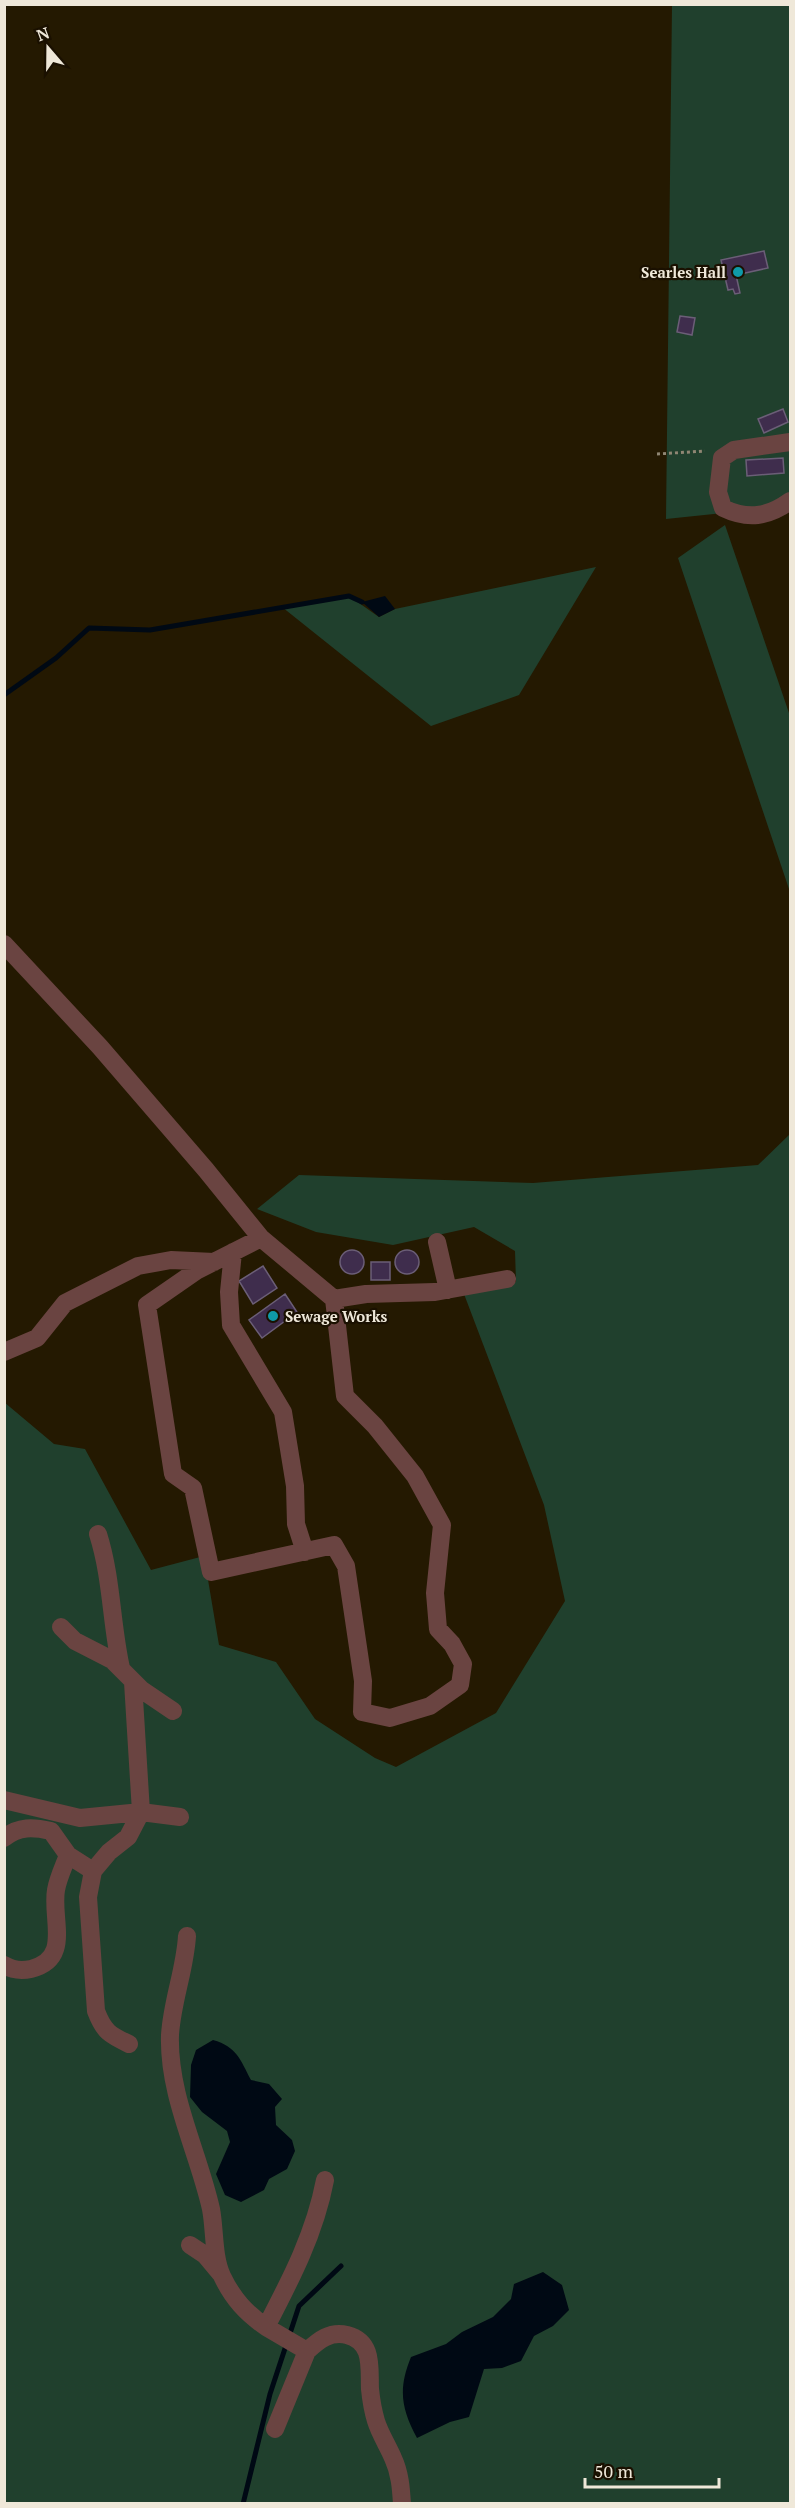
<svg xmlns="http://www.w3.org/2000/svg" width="795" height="2508" font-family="'PT Serif',serif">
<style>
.green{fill:#20402d}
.water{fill:#000914}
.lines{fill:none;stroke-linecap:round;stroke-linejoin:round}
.stream{stroke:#000914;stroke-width:5}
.building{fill:#3f2d4d;stroke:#6b5e77;stroke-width:1.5}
.path{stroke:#8f8673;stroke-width:3;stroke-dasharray:3 3;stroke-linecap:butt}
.minor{stroke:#6a4441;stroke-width:18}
.culture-dot{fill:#0f9aa8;stroke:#1a1000;stroke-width:2}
.labels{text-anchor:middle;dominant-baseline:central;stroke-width:4.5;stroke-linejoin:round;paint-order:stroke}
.poi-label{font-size:15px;font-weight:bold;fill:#efe8d9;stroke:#1a1000;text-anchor:end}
</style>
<rect width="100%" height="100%" fill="#241901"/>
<!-- green -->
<path class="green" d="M672,5H790V506L666,519Z
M725,525L790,716V892L678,558Z
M596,567L519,695L431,726L282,607L349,596L379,617L395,609Z
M790,1134V2503H5L4,1402L54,1444L85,1449L151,1570L204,1556L219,1645L276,1662L315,1719L375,1758L396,1767L496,1713L565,1601L544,1505L464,1294L516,1282L515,1251L474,1227L393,1245L316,1232L257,1209L299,1175L533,1183L758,1165Z"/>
<!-- water -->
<path class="water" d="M385,596L395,609L379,617L362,602Z
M213,2040C237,2047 240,2059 251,2080L269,2084L282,2099L275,2107L276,2125L292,2140L295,2151L287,2169L269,2179L264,2190L241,2202L225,2195L216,2174L230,2142L227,2131L202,2112L190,2097L191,2065L196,2050Z
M543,2272L562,2285L569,2310L553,2326L534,2336L521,2361L502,2368L484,2369L469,2417L450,2422L417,2438C401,2408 398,2389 411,2357L446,2344L462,2332L493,2317L511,2299L514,2284Z"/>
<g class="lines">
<!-- stream -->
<path class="stream" d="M4,695L56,658L89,628L150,630L349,596L362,602
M243,2504L270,2394L299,2306L341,2266"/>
</g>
<!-- building -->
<path class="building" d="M764,251L768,268L736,275L740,293L735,294L733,289L728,290L721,260Z
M680,316L695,318L692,335L677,332Z
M783,409L788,422L764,433L758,419Z
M783,458L784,473L747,476L746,460Z
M395 1262a12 12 0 1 1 24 0a12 12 0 1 1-24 0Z
M340 1262a12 12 0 1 1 24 0a12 12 0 1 1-24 0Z
M371,1262H390V1280H371Z
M263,1266L277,1288L253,1304L239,1281Z
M285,1294L297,1312L262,1338L249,1320Z"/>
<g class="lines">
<!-- path -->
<path class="path" d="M657,454L705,451"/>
<!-- minor -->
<path class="minor" d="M790,442L734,450L722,458L718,492L723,508C748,520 768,517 790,501
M4,944L100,1047L206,1170L261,1238L334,1299L345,1396L375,1426L415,1476L442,1525L435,1593L438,1629L452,1644L463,1664L460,1685L430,1706L390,1718L362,1712L363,1681L346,1566L334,1545L211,1572L193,1488L173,1474L147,1305L196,1271L261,1238
M437,1242L448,1290
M233,1252L229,1292L231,1325L283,1412L295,1486L296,1524L305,1552
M334,1299L366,1294L435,1292L507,1279
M4,1352L37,1338L65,1303L138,1266L171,1260L214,1262
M98,1534C112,1578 111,1623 121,1668
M61,1627L75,1641L112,1660L142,1690L173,1711
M4,1800L80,1818L141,1812L180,1817
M4,1838C19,1826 33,1827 51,1831L68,1855L93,1871
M187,1936C185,1970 172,2001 170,2035C168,2095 198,2151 211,2209C215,2230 213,2257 222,2276C233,2299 246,2313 266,2327C291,2279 315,2233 325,2180
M4,1965C12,1970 22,1971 31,1969C72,1959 51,1919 56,1890C58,1878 64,1866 68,1855
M129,2044C110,2035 104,2032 96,2011L88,1897L93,1871L109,1852L128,1837L141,1812L133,1682
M190,2245L205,2255L220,2273
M266,2327L307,2351L275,2429
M307,2351C319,2340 330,2331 347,2335C374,2342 369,2368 370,2389C371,2399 373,2411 376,2421C380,2434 388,2446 393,2458C400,2473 401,2488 402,2504"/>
</g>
<!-- markers -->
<g class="culture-dot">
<circle cx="738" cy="272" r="6"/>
<circle cx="273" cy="1316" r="6"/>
</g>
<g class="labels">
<!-- poi labels -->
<g class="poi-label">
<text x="726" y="272">Searles Hall</text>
<text x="285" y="1316" text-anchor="start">Sewage Works</text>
</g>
</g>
<!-- border -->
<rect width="795" height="2508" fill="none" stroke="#efe8d9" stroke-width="12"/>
<!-- north arrow -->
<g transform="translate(48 48) rotate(340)" stroke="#1a1000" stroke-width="4.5" paint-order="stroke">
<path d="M0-4.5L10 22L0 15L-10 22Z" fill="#efe8d9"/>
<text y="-9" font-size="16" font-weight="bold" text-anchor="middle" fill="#efe8d9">N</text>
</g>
<!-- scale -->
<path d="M585 2478v9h134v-9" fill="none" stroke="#efe8d9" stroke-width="3"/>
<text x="594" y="2478" font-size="18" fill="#efe8d9" stroke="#1a1000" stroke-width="4.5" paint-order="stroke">50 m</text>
</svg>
